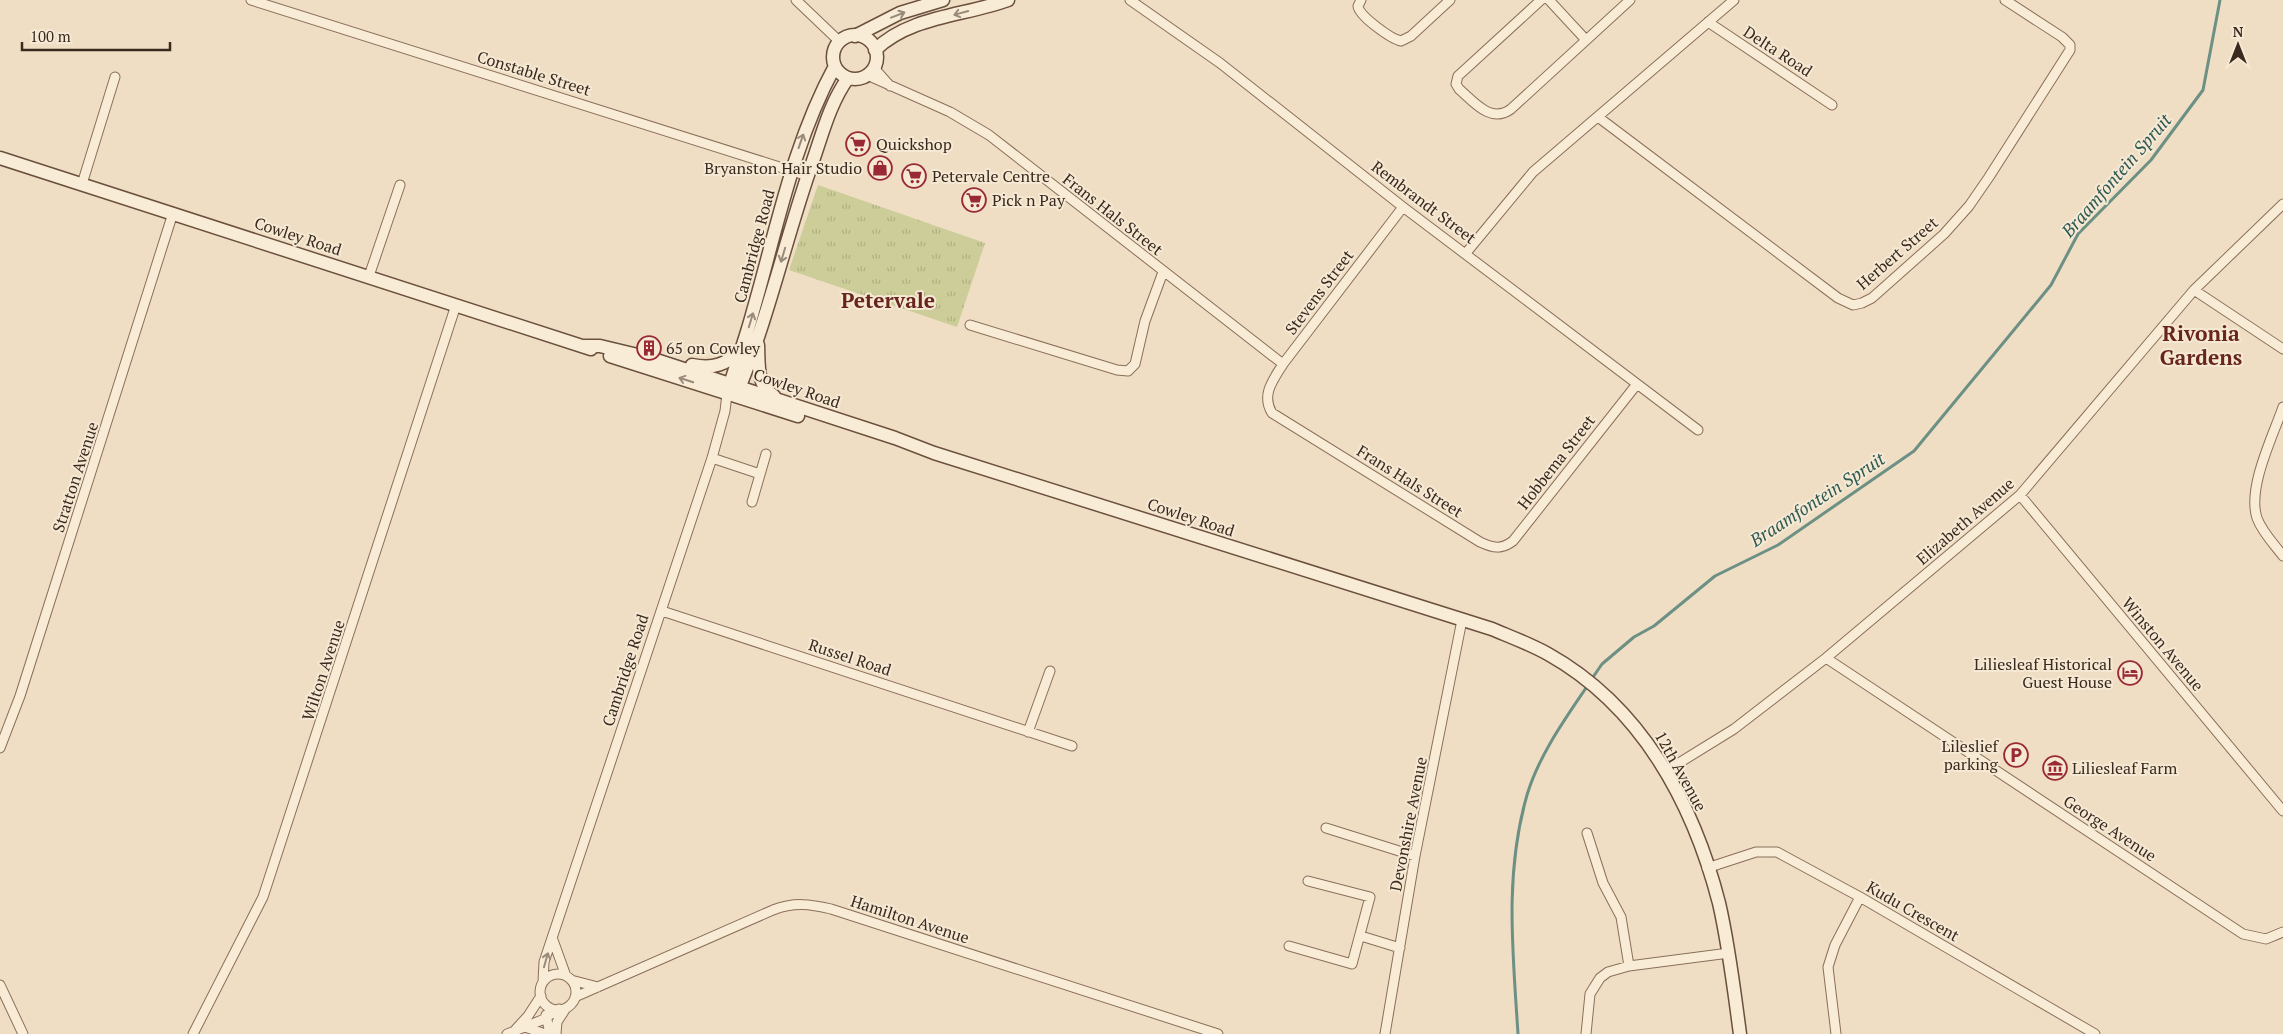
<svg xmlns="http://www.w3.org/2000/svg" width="2283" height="1034" font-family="'PT Serif',serif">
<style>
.park{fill:url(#park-tufts)}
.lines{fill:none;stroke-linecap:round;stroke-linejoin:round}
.stream{stroke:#6c9084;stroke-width:3}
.street-casing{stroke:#8a6f5a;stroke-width:11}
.secondary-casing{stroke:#6b503d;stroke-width:15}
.street{stroke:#f9ecd7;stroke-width:9}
.secondary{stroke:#f9ecd7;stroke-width:12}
.oneway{stroke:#998a7a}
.labels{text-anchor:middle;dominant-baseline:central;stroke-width:4;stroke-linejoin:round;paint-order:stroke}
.street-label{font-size:16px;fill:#39291e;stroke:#f6e9d4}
.poi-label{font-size:16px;fill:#39291e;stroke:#f6e9d4;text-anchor:start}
.water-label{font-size:18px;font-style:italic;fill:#2d5952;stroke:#f6e9d4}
.district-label{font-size:21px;font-weight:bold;fill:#67251d;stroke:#f6e9d4}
</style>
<defs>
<pattern id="park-tufts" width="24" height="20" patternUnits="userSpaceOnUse" patternTransform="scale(1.25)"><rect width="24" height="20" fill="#cccd98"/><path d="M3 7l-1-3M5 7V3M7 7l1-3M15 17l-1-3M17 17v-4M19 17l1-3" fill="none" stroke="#b0b083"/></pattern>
</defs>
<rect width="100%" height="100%" fill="#efdec4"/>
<!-- park -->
<path class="park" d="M818,185L985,243L957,327L789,270Z"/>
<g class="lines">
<!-- stream -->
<path class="stream" d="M1591,680L1602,664L1634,637L1654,626L1715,576L1778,545L1914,451L2051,285L2078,234L2151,160L2203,90L2220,0
M1518,1034C1513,953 1504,875 1527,795C1539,755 1565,719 1588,685"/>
<!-- street casing -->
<g class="street-casing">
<path id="street" d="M251,0L808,176
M796,0L840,42
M1130,0L1220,63L1403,207L1698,430
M1361,0L1358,6C1359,16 1391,39 1401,41L1411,36L1450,0
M1541,0L1458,76L1456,84L1459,89C1474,102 1491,124 1511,109L1630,0
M1549,0L1586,40
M1708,22L1832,105
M874,68L890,86
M867,75L950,112L989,135L1283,364
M1598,117L1838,298L1853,305L1862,303L1872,298L1944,234L1969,206L1989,177L2070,50V45L2062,37L2005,0
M82,184L115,77
M1403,207L1283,364C1273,380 1261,395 1272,413L1480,542C1493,548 1501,550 1513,541L1637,384
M1466,253L1533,172L1734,0
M369,276L400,185
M2194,290L2283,349
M970,325L1117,370L1128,371L1135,364L1145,321L1163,272
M2283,407C2273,436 2247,488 2257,518C2262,532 2274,544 2283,556
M712,458L760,474
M2020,495L2283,811
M752,502L766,454
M662,611L1072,746
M1826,658L2243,934L2266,939L2283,932
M1028,732L1050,671
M0,748L20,696L173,213
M1666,771L1734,729L1826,658L2020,495L2194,290L2283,204
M1326,828L1415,856
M1587,833L1603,883L1621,917L1629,966
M1707,868L1756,852H1777L1860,897L2095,1034
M1361,936L1400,948
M553,940L566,976
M1289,946L1352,964L1370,897L1308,881
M540 992a18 18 0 1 1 36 0a18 18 0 1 1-36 0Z
M571,980L598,987
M543,982L544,962L712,458L725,411L727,394
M0,985L23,1034
M575,997L773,910C794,902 810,904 831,909L1218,1034
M546,1015L550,1034
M525,1027L545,1034
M516,1029L528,1016L541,996
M193,1034L263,897L456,305
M507,1034L542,1020L559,1009
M556,1034L557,1022L566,1008
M1385,1034L1415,856L1462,620
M1586,1034L1590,994L1600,978L1608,972L1629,966L1729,953
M1836,1034L1828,967L1835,945L1860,897"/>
</g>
<!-- secondary casing -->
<g class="secondary-casing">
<path id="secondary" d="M833 57a22 22 0 1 1 44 0a22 22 0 1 1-44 0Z
M855,36L900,13L943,0
M875,50C910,16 964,16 1008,0
M0,158L591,349
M758,345C759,365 756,384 774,396
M585,346H600L650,358L895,438L934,453L1492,629C1511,637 1530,644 1548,654C1641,706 1693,802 1719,903C1729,946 1734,990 1740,1034
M610,356L798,416
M692,365C713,369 727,365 741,349
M728,391C736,364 746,338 753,311C777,228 793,143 835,66
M737,393C767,322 784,245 809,172C821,140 828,106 848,78"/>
</g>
<!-- street -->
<use href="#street" class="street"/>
<!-- secondary -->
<use href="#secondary" class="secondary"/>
</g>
<!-- one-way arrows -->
<defs><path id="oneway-shaft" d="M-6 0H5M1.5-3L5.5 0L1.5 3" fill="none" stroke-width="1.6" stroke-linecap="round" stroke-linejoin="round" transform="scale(1.25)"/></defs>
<g class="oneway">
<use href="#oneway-shaft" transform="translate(961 13) rotate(165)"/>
<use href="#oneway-shaft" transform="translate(898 15) rotate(-21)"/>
<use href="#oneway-shaft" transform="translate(801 141) rotate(-71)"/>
<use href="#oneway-shaft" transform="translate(783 255) rotate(107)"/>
<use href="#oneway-shaft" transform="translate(751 320) rotate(-73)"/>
<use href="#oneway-shaft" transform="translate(686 380) rotate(-162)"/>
<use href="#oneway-shaft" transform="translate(546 960) rotate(-74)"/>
</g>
<!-- icons -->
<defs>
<g id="supermarket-ring" transform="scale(1.25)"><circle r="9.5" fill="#f6e9d4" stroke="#992935" stroke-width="1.5"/><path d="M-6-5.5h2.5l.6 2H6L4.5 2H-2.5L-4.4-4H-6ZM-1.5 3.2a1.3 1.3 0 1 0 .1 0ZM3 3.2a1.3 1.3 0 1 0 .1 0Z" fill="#992935"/></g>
<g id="shop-ring" transform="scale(1.25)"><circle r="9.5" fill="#f6e9d4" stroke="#992935" stroke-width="1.5"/><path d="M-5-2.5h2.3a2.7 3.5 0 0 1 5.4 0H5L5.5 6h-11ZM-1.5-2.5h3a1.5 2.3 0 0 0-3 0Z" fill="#992935"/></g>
<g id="building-ring" transform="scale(1.25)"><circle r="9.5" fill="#f6e9d4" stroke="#992935" stroke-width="1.5"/><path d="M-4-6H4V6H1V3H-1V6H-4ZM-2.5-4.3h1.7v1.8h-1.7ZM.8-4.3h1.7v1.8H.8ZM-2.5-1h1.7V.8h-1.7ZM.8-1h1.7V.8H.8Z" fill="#992935"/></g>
<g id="hotel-ring" transform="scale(1.25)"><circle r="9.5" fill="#f6e9d4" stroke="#992935" stroke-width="1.5"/><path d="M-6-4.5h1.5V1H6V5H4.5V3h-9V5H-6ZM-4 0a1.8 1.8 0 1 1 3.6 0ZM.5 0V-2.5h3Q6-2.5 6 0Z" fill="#992935"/></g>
<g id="parking-ring" transform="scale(1.25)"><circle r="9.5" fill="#f6e9d4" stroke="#992935" stroke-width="1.5"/><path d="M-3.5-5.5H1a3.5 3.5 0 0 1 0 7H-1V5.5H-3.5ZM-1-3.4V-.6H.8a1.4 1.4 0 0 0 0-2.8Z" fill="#992935"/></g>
<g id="museum-ring" transform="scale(1.25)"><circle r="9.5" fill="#f6e9d4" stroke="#992935" stroke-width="1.5"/><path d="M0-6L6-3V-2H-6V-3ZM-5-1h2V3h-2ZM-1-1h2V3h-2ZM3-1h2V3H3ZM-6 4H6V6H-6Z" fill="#992935"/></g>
</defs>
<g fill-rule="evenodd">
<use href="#supermarket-ring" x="858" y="144"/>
<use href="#shop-ring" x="880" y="168"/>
<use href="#supermarket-ring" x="914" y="176"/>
<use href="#supermarket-ring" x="974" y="200"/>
<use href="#building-ring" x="649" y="348"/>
<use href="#hotel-ring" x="2130" y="673"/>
<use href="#parking-ring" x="2016" y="755"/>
<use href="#museum-ring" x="2055" y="768"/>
</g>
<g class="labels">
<!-- street labels -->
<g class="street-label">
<text transform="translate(1778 51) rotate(33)">Delta Road</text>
<text transform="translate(534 73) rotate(17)">Constable Street</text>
<text transform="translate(1424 202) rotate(37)">Rembrandt Street</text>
<text transform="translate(1113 214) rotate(38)">Frans Hals Street</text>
<text transform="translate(298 236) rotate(18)">Cowley Road</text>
<text transform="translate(754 246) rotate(-75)">Cambridge Road</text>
<text transform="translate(1897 253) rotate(-41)">Herbert Street</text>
<text transform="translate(1319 292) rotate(-53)">Stevens Street</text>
<text transform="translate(797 388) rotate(19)">Cowley Road</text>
<text transform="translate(1556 462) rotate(-52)">Hobbema Street</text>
<text transform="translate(75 477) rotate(-72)">Stratton Avenue</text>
<text transform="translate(1410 481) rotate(32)">Frans Hals Street</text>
<text transform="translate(1191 517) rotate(18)">Cowley Road</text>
<text transform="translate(1965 521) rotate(-41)">Elizabeth Avenue</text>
<text transform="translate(2163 644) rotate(50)">Winston Avenue</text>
<text transform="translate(850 657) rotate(18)">Russel Road</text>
<text transform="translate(323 670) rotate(-72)">Wilton Avenue</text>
<text transform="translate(625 670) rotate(-72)">Cambridge Road</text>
<text transform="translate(1681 771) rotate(61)">12th Avenue</text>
<text transform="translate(1408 824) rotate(-79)">Devonshire Avenue</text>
<text transform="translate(2110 828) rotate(33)">George Avenue</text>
<text transform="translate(1913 911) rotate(30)">Kudu Crescent</text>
<text transform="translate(910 919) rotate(18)">Hamilton Avenue</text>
</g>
<!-- poi labels -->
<g class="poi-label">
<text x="876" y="144">Quickshop</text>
<text x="862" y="168" text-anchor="end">Bryanston Hair Studio</text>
<text x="932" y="176">Petervale Centre</text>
<text x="992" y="200">Pick n Pay</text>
<text x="666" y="348">65 on Cowley</text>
<text x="2112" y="664" text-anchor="end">Liliesleaf Historical<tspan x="2112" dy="18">Guest House</tspan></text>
<text x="1998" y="746" text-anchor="end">Lileslief<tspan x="1998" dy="18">parking</tspan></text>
<text x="2072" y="768">Liliesleaf Farm</text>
</g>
<!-- water labels -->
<g class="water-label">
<text transform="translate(2116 175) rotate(-49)">Braamfontein Spruit</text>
<text transform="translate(1817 499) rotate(-33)">Braamfontein Spruit</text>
</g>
<!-- district labels -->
<g class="district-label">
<text x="888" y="300">Petervale</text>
<text x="2201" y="333">Rivonia<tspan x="2201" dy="24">Gardens</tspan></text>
</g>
</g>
<!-- north arrow -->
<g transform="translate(2238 45)" stroke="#f6e9d4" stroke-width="4" paint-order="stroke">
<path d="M0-4L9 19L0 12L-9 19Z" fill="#39291e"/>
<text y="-8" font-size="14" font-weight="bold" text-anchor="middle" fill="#39291e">N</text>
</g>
<!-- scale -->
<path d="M22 42v8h148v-8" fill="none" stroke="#39291e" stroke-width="2.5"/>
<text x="30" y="42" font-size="15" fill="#39291e" stroke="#f6e9d4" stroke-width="4" paint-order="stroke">100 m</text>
</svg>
